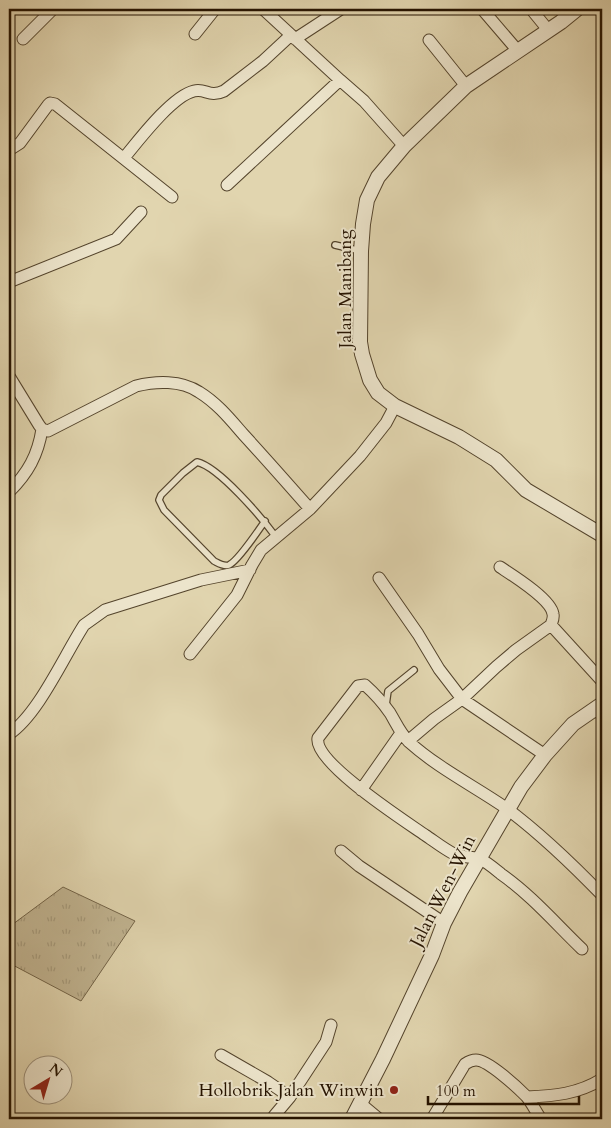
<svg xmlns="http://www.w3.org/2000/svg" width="611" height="1128" font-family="Cardo,serif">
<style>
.grass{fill:url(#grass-tufts);stroke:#736448}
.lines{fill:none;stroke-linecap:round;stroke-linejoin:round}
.service-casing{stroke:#54442c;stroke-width:8}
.minor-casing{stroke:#54442c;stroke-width:13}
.tertiary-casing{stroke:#54442c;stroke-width:16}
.service{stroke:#ece4cb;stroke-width:5.5}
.minor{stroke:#ece4cb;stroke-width:11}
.tertiary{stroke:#ece4cb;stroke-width:14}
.poi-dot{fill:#8f2418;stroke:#ece4cb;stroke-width:2}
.labels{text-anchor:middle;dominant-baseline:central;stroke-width:4;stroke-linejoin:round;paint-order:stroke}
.street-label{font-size:18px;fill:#251300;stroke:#ece4cb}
.poi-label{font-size:18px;fill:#251300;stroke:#ece4cb;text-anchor:end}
</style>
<defs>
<pattern id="grass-tufts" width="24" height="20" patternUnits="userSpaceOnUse" patternTransform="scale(1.25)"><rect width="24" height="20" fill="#c1b491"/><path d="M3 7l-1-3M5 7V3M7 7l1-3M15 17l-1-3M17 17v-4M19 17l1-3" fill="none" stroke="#a69a7b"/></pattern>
</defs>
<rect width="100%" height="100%" fill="#e1d5af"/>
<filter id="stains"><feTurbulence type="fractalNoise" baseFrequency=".004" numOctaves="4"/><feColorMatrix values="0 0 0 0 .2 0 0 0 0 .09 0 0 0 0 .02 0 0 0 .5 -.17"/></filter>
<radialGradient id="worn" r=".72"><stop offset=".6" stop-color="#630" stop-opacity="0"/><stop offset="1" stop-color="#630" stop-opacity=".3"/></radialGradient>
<!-- grass -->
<path class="grass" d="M63,887L135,921L81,1001L9,963V927Z"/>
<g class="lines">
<!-- service casing -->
<g class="service-casing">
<path id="service" d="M335,245L361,251
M265,521C258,531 238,561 229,565C224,567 218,563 214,561L164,510L159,500L161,495L183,473L197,462C219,467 262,518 276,537
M386,705L388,691L414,670"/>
</g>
<!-- minor casing -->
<g class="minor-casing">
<path id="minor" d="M263,9L340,80
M482,9L518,51
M531,9L549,31
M195,34L215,9
M23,39L53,9
M295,39L341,9
M429,40L466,86
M9,150L20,143L48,105L50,103L55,104L172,197
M124,158C138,141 172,96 194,91C206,88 209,98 224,91L263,61L291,35
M227,185L340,80L364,101L404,146
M9,282L116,239L141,212
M9,376L39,425L42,429L48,431L136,386C156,381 181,380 199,392C217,403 230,419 243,434C266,459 288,484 310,509
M9,492C28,473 38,455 42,429
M500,567C512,575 551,599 553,614C554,618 552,622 551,625L602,681
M379,578L418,634L439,669L462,699L545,755
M190,654L237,595L252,565L261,550L310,509L360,456L386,423L395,406
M594,709L602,715
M9,734C38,715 64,656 84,625L105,610L201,580L250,570
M408,741L434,719L462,699L496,667L516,650L551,625
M361,790L401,733
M341,851L359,866L444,923
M582,949C556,924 531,895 501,874C495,869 487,862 480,859C472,856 461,858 454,854C444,849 434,841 425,835C405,821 313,762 318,738L358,686L365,685C374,693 383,703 390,713C396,723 400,733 409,742C438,768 474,786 506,808C541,834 572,864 602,895
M221,1055L268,1082L290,1097L274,1116L280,1119
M290,1097L326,1042L331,1025
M527,1097C554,1096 578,1094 602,1079
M361,1104L379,1119
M432,1119L465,1064C468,1062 471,1060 476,1060C488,1060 517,1087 526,1096C532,1103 536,1112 541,1119"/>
</g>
<!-- tertiary casing -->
<g class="tertiary-casing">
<path id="tertiary" d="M577,9L561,22L466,86L404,146L378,177L367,200L363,224L361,251L360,342L362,354L370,380L378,393L395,406L459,437L496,460L526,490L602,535
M352,1119L383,1059L432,955L444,923L460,892L521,787L545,755L573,724L602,704"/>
</g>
<!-- service -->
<use href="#service" class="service"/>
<!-- minor -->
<use href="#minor" class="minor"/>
<!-- tertiary -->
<use href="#tertiary" class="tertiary"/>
</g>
<!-- markers -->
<circle class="poi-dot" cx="394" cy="1090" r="5"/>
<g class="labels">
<!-- street labels -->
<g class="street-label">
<text transform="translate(345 289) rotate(-90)">Jalan Manibang</text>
<text transform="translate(443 891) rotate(-63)">Jalan Wen-Win</text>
</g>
<!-- poi labels -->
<g class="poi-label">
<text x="384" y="1090">Hollobrik Jalan Winwin</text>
</g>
</g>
<!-- margin -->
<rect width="611" height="1128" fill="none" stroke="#e1d5af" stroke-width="30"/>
<rect x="10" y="10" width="591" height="1108" fill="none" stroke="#251300" stroke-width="2.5"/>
<rect x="15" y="15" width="581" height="1098" fill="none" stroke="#251300"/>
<!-- north arrow -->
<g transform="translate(48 1080) rotate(38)"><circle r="24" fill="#ece4cb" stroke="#9c907a"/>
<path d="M0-4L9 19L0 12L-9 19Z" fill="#8f2418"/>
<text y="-8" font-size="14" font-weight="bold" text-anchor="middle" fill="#251300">N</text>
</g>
<!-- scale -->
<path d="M428 1096v8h151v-8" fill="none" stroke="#251300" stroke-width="2.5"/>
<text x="436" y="1096" font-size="15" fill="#251300" stroke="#ece4cb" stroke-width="4" paint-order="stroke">100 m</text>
<rect width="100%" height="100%" filter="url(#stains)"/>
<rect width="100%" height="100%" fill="url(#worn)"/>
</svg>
